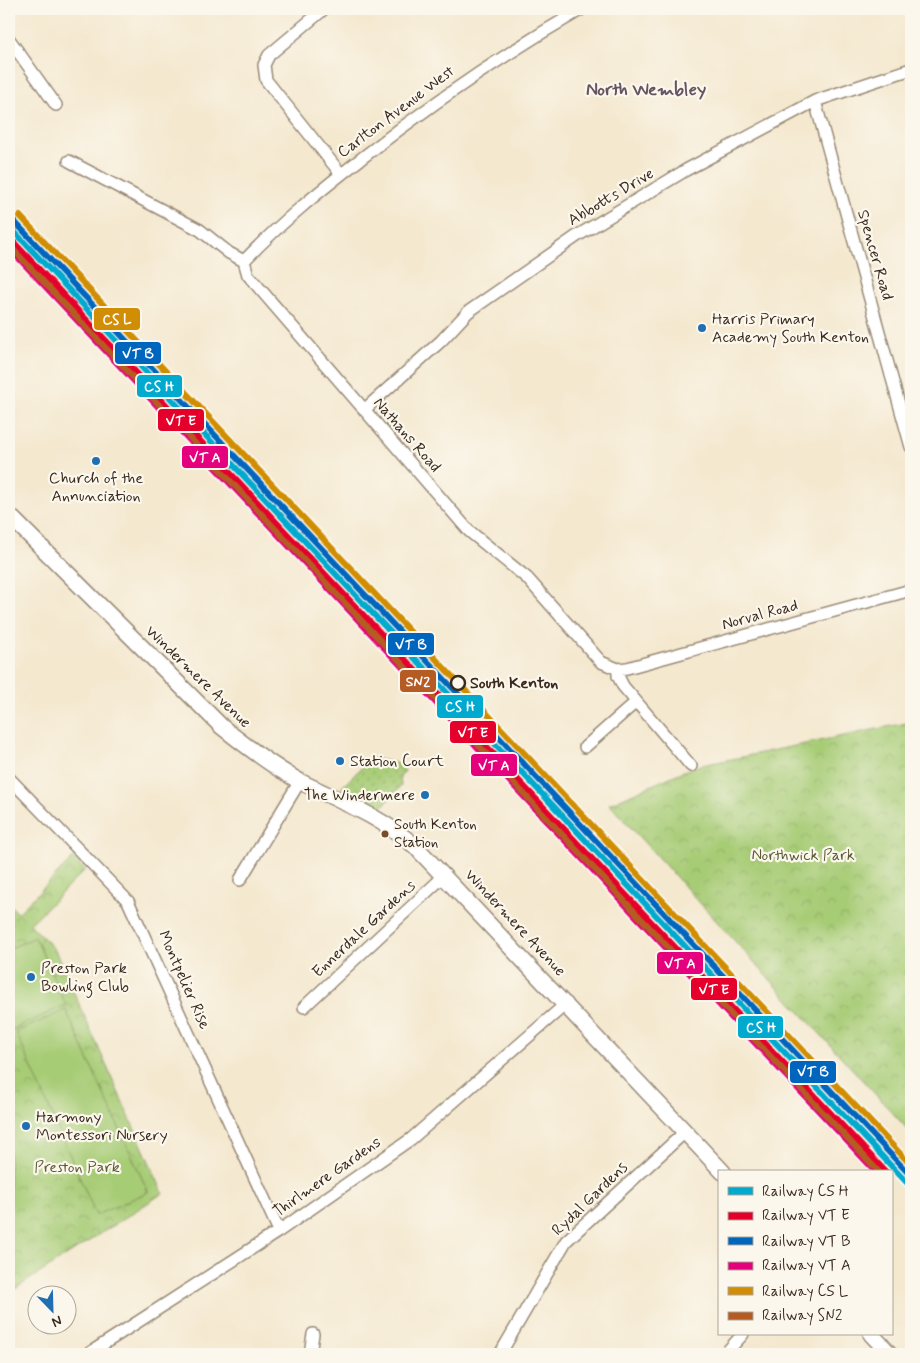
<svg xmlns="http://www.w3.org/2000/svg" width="920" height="1363" font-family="Mynerve,sans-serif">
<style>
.grass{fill:url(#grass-dots);stroke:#717b4a}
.park{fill:url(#park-crowns);stroke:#717b4a}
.pitch{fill:#a7cc76;stroke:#717b4a}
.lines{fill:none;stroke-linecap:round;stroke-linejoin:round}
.minor-casing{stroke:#988976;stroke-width:14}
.tertiary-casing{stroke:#988976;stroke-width:18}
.minor{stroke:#fff;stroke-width:11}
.tertiary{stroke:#fff;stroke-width:15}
.rail-1-casing{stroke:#fbf7ec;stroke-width:10}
.rail-2-casing{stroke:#fbf7ec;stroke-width:10}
.rail-3-casing{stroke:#fbf7ec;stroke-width:10}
.rail-4-casing{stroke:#fbf7ec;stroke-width:10}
.rail-5-casing{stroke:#fbf7ec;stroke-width:10}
.rail-6-casing{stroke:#fbf7ec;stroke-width:10}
.rail-1{stroke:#00a9ce;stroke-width:6}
.rail-2{stroke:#e4002b;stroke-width:6}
.rail-3{stroke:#0065bd;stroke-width:6}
.rail-4{stroke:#e5007d;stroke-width:6}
.rail-5{stroke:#d18d06;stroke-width:6}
.rail-6{stroke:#b55b24;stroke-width:6}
.poi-dot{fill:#1f6fb2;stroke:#fbf7ec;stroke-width:2}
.stop-dot{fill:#fbf7ec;stroke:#3b2a1e;stroke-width:2.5}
.bus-dot{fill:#7a4b2a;stroke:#fbf7ec;stroke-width:2}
.labels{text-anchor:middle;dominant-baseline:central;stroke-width:4.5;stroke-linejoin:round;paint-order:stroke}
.bus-label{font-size:15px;fill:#3b2a1e;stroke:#fbf7ec;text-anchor:start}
.street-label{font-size:16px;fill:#3b2a1e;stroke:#fbf7ec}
.poi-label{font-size:16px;fill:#3b2a1e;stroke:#fbf7ec;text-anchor:start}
.stop-label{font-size:16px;font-weight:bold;fill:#3b2a1e;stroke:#fbf7ec;text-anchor:start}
.park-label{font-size:16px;fill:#5b5b38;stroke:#fbf7ec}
.neighbourhood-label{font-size:18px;font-weight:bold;fill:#665561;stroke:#fbf7ec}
.line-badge{stroke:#fbf7ec;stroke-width:2}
.badge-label{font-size:14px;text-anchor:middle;font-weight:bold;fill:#fff}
</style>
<defs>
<pattern id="grass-dots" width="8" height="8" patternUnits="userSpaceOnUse" patternTransform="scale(1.25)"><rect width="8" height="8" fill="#a7cc76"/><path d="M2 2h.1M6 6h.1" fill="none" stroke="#91af66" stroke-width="1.8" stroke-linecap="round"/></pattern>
<pattern id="park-crowns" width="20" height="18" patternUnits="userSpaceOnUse" patternTransform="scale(1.25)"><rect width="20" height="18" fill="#a7cc76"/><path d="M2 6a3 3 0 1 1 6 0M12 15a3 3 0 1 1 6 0" fill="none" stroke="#91af66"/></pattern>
</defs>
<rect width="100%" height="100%" fill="#fbf7ec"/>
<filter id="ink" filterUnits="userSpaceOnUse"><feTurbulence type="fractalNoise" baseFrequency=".02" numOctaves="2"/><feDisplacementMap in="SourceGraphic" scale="10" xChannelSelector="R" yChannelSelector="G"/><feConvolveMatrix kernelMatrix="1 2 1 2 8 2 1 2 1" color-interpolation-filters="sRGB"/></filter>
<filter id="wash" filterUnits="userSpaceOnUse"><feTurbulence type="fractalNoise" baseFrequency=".0096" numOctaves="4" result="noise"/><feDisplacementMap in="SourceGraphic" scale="20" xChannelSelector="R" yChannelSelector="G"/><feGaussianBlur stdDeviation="1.12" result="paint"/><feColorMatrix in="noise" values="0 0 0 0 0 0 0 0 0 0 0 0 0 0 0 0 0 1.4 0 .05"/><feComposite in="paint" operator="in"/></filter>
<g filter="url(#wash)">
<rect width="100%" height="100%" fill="#f4e8cf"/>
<!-- grass -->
<path class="grass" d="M371,758L400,764L405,771L400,777L401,786L381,808L341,788Z"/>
<!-- park -->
<path class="park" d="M911,722V1133L609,804L693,767Z
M73,858L85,870L30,924L55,950L163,1193L9,1293V904L18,913Z"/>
<!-- pitch -->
<path class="pitch" d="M35,937L66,1005L9,1031V949Z
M66,1010L148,1192L96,1215L16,1032Z"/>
</g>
<g filter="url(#ink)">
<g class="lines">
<!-- minor casing -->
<g class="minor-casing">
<path id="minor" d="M324,9L269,55L264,65L266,80L341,174
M9,39L56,105
M815,101L911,447
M69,161L200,230L229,253L244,261L248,275L469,531L527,578L601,662L618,669L627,668L911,590
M244,261C280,223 321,190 362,158C432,103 504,54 582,9
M364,410L441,341L468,312L577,236L686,170L815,101L911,69
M618,669V676L623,686L691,766
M585,747L636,702
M9,778L128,901L279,1231
M240,880L300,781
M304,1007L445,875
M88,1354L279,1231L411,1139L567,1003
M310,1354L313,1334
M500,1354L566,1241L686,1131
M725,1354L743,1334"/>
</g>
<!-- tertiary casing -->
<g class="tertiary-casing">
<path id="tertiary" d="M9,515L222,727C247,747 273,767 301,782C344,803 378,815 415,846L723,1172
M871,1334L890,1354"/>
</g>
<!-- minor -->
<use href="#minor" class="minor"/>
<!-- tertiary -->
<use href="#tertiary" class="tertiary"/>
<!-- rail-1 casing -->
<g class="rail-1-casing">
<path id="rail-1" d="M9,226L911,1187"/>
</g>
<!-- rail-2 casing -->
<g class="rail-2-casing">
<path id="rail-2" d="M9,237L886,1172"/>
</g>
<!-- rail-3 casing -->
<g class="rail-3-casing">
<path id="rail-3" d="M14,221L911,1176"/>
</g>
<!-- rail-4 casing -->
<g class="rail-4-casing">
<path id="rail-4" d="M9,248L876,1172"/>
</g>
<!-- rail-5 casing -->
<g class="rail-5-casing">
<path id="rail-5" d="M20,216L911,1165"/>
</g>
<!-- rail-6 casing -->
<g class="rail-6-casing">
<path id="rail-6" d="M9,245L879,1172"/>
</g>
<!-- rail-1 -->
<use href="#rail-1" class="rail-1"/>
<!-- rail-2 -->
<use href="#rail-2" class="rail-2"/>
<!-- rail-3 -->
<use href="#rail-3" class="rail-3"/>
<!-- rail-4 -->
<use href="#rail-4" class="rail-4"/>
<!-- rail-5 -->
<use href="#rail-5" class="rail-5"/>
<!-- rail-6 -->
<use href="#rail-6" class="rail-6"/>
</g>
</g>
<!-- markers -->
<g class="poi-dot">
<circle cx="702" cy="328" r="5"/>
<circle cx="96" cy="461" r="5"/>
<circle cx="340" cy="761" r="5"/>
<circle cx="425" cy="795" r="5"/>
<circle cx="31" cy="977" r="5"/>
<circle cx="26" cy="1126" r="5"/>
</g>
<circle class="stop-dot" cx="458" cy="683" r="7"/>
<circle class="bus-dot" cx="385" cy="834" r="4.5"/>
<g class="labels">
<!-- bus labels -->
<g class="bus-label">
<text x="394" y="825">South Kenton<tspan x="394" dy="18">Station</tspan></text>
</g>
<!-- street labels -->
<g class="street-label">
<text transform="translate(396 112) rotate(-37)">Carlton Avenue West</text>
<text transform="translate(611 197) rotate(-31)">Abbotts Drive</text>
<text transform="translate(875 255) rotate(74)">Spencer Road</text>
<text transform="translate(407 435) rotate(49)">Nathans Road</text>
<text transform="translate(760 615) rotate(-15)">Norval Road</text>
<text transform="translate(198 677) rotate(44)">Windermere Avenue</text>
<text transform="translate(515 923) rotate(47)">Windermere Avenue</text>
<text transform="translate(364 929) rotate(-43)">Ennerdale Gardens</text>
<text transform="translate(184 980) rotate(66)">Montpelier Rise</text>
<text transform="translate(327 1177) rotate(-35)">Thirlmere Gardens</text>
<text transform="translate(590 1199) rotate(-44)">Rydal Gardens</text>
</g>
<!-- poi labels -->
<g class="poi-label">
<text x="712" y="319">Harris Primary<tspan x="712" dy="18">Academy South Kenton</tspan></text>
<text x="96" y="478" text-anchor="middle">Church of the<tspan x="96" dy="18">Annunciation</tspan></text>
<text x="350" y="761">Station Court</text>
<text x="415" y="795" text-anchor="end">The Windermere</text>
<text x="41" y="968">Preston Park<tspan x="41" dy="18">Bowling Club</tspan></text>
<text x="36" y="1117">Harmony<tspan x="36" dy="18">Montessori Nursery</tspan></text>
</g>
<!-- stop labels -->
<g class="stop-label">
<text x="470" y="683">South Kenton</text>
</g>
<!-- park labels -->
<g class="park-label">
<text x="803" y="855">Northwick Park</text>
<text x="77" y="1167">Preston Park</text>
</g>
<!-- neighbourhood labels -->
<g class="neighbourhood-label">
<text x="646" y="90">North Wembley</text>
</g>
</g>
<g class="line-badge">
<rect x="93" y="307" width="48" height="24" rx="5" fill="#d18d06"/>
<rect x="114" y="341" width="48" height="24" rx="5" fill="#0065bd"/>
<rect x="136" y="374" width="47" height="24" rx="5" fill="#00a9ce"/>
<rect x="157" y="408" width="48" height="24" rx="5" fill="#e4002b"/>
<rect x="181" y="445" width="48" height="24" rx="5" fill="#e5007d"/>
<rect x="387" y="632" width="48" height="24" rx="5" fill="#0065bd"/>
<rect x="399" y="669" width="38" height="24" rx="5" fill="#b55b24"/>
<rect x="436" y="694" width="48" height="25" rx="5" fill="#00a9ce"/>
<rect x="449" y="720" width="48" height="24" rx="5" fill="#e4002b"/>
<rect x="470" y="753" width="48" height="24" rx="5" fill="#e5007d"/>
<rect x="656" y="951" width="48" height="24" rx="5" fill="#e5007d"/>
<rect x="690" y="977" width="48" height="24" rx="5" fill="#e4002b"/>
<rect x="737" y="1015" width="47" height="24" rx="5" fill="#00a9ce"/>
<rect x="789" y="1060" width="48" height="24" rx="5" fill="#0065bd"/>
</g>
<g class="badge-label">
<text x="117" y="324">CS L</text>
<text x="138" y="358">VT B</text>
<text x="159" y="391">CS H</text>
<text x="181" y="425">VT E</text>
<text x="205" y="462">VT A</text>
<text x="411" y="649">VT B</text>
<text x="418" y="686">SN2</text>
<text x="460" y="711">CS H</text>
<text x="473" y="737">VT E</text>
<text x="494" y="770">VT A</text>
<text x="680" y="968">VT A</text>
<text x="714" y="994">VT E</text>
<text x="761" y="1032">CS H</text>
<text x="813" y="1076">VT B</text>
</g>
<!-- margin -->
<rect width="920" height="1363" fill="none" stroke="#fbf7ec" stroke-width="30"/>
<!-- legend -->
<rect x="718" y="1170" width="175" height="165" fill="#fbf7ec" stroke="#aea59a"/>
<rect x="728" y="1187" width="25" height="8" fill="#00a9ce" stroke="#aea59a"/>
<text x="762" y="1196" font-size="15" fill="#3b2a1e">Railway CS H</text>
<rect x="728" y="1212" width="25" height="8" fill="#e4002b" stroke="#aea59a"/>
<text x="762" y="1220" font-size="15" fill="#3b2a1e">Railway VT E</text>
<rect x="728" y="1237" width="25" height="8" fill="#0065bd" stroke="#aea59a"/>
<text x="762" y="1246" font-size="15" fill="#3b2a1e">Railway VT B</text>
<rect x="728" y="1262" width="25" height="8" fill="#e5007d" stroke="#aea59a"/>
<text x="762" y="1270" font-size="15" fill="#3b2a1e">Railway VT A</text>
<rect x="728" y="1287" width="25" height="8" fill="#d18d06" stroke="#aea59a"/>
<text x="762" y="1296" font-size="15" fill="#3b2a1e">Railway CS L</text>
<rect x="728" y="1312" width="25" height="8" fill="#b55b24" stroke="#aea59a"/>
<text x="762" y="1320" font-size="15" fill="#3b2a1e">Railway SN2</text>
<!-- north arrow -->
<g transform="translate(52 1310) rotate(157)"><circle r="24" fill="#fbf7ec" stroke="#aea59a"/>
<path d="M0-4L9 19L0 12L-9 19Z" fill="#1f6fb2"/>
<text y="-8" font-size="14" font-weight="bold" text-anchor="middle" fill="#3b2a1e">N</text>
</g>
</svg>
